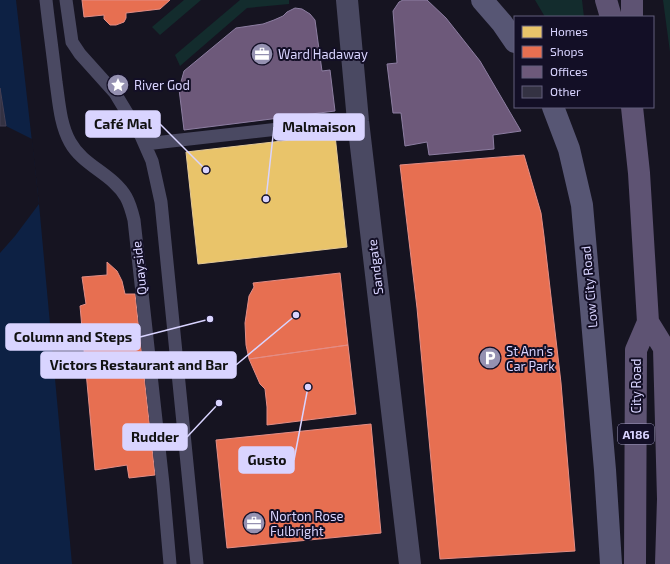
<svg xmlns="http://www.w3.org/2000/svg" width="670" height="564" font-family="'Exo 2',sans-serif">
<style>
.green{fill:#132c2d}
.water{fill:#0d2144}
.pier{fill:#161421}
.homes{fill:#e9c46a;stroke:#e4c997}
.shops{fill:#e76f51;stroke:#e38d85}
.offices{fill:#6d597a;stroke:#8d7ea2}
.building{fill:#343243;stroke:#433f54}
.lines{fill:none;stroke-linecap:round;stroke-linejoin:round}
.lane{stroke:#4a4962;stroke-width:13}
.street{stroke:#4a4962;stroke-width:22}
.secondary{stroke:#575674;stroke-width:22}
.primary{stroke:#5e5373;stroke-width:22}
.labels{text-anchor:middle;dominant-baseline:central;stroke-width:4;stroke-linejoin:round;paint-order:stroke}
.shield{fill:#130f26;stroke:#9e99be;stroke-width:1}
.shield-label{font-size:12px;font-weight:bold;fill:#d9d4ff}
.poi-label{font-size:13px;fill:#d9d4ff;stroke:#130f26;text-anchor:start}
.street-label{font-size:13px;fill:#d9d4ff;stroke:#130f26}
.leader{fill:none;stroke:#d9d4ff;stroke-width:1.5}
.callout-dot{fill:#d9d4ff;stroke:#130f26;stroke-width:1.5}
.callout{fill:#d9d4ff;stroke:#d9d4ff;stroke-width:1.5}
.callout-label{font-size:14px;text-anchor:middle;font-weight:bold;fill:#111}
</style>
<rect width="100%" height="100%" fill="#161421"/>
<!-- green -->
<path class="green" d="M184,0H201L160,35L152,27Z
M240,0H289V4L247,8L180,66L175,55Z
M535,0H582L584,17H545Z
M663,0H670V52Z"/>
<!-- water -->
<path class="water" d="M0,0H16L39,204L72,564H0Z"/>
<!-- pier -->
<path class="pier" d="M0,88L6,126L32,139L39,204L15,236L0,253Z"/>
<!-- homes -->
<path class="homes" d="M335,135L347,247L198,264L186,152Z"/>
<!-- shops -->
<path class="shops" d="M82,0H170L160,9L126,13V18L124,22L116,25H110L104,19V15L84,17Z
M524,155L541,213L544,236L561,383L575,551L440,559L417,308L400,165Z
M107,262L117,271L122,281L125,294H135L155,475L129,478L127,465L95,470L80,306L86,304L82,277L107,275Z
M340,273L348,345L249,359L246,345L245,323L249,296L254,287L253,283Z
M348,345L356,414L267,425V407L265,389L260,384L249,359Z
M371,424L381,533L227,548L216,440Z"/>
<!-- offices -->
<path class="offices" d="M403,0H427L446,18L480,61L521,131L493,135L494,149L429,155L427,142L405,146L401,113H393L387,64L397,63L393,11L399,2Z
M295,8L302,9L310,14L315,20L322,71L330,70L335,111L184,130L179,89L184,71L236,28L263,24L274,20L283,16L287,12Z"/>
<!-- building -->
<path class="building" d="M0,88L6,126H0Z"/>
<g class="lines">
<!-- lane -->
<path class="lane" d="M46,0C49,27 53,55 56,82C59,102 60,124 70,142C83,166 113,174 126,197C130,204 132,212 134,220L163,484L170,564
M66,0L72,42L80,54L115,93L141,136L152,161L161,202L197,564
M145,144L305,126"/>
<!-- street -->
<path class="street" d="M347,0L358,121L410,564"/>
<!-- secondary -->
<path class="secondary" d="M482,0L502,23L515,42
M553,107L569,149L582,205L605,470L611,564"/>
<!-- primary -->
<path class="primary" d="M606,0L611,17
M632,0V17
M632,107L639,173L648,322L636,350L635,564
M648,322L664,348L668,499L666,564"/>
</g>
<!-- icons -->
<defs>
<g id="office-disc" transform="scale(1.15)"><circle r="9.5" fill="#9591b1" stroke="#130f26"/><path d="M-6-3h4V-5.5h4V-3h4V5H-6ZM-1-4.5V-3h2v-1.5ZM-6 0V1H6V0Z" fill="#fff"/></g>
<g id="sight-disc" transform="scale(1.15)"><circle r="9.5" fill="#9591b1" stroke="#130f26"/><path d="M0-6L1.8-2.2L6-1.7L2.9 1.2L3.7 5.4L0 3.3L-3.7 5.4L-2.9 1.2L-6-1.7L-1.8-2.2Z" fill="#fff"/></g>
<g id="parking-disc" transform="scale(1.15)"><circle r="9.5" fill="#9591b1" stroke="#130f26"/><path d="M-3.5-5.5H1a3.5 3.5 0 0 1 0 7H-1V5.5H-3.5ZM-1-3.4V-.6H.8a1.4 1.4 0 0 0 0-2.8Z" fill="#fff"/></g>
</defs>
<g fill-rule="evenodd">
<use href="#office-disc" x="262" y="54"/>
<use href="#sight-disc" x="118" y="85"/>
<use href="#parking-disc" x="490" y="358"/>
<use href="#office-disc" x="254" y="523"/>
</g>
<g class="labels">
<!-- shield labels -->
<rect class="shield" x="618" y="424" width="36" height="20" rx="3"/>
<g class="shield-label">
<text x="636" y="434">A186</text>
</g>
<!-- poi labels -->
<g class="poi-label">
<text x="278" y="54">Ward Hadaway</text>
<text x="134" y="85">River God</text>
<text x="506" y="351">St Ann's<tspan x="506" dy="15">Car Park</tspan></text>
<text x="270" y="516">Norton Rose<tspan x="270" dy="15">Fulbright</tspan></text>
</g>
<!-- street labels -->
<g class="street-label">
<text transform="translate(375 267) rotate(-97)">Sandgate</text>
<text transform="translate(139 268) rotate(-96)">Quayside</text>
<text transform="translate(589 287) rotate(-95)">Low City Road</text>
<text transform="translate(636 386) rotate(-90)">City Road</text>
</g>
</g>
<!-- callouts -->
<path class="leader" d="M206 170L160 124M266 199L274 127M210 319L140 337M296 315L236 365M219 403L187 437M308 387L294 460"/>
<g class="callout-dot">
<circle cx="206" cy="170" r="4"/>
<circle cx="266" cy="199" r="4"/>
<circle cx="210" cy="319" r="4"/>
<circle cx="296" cy="315" r="4"/>
<circle cx="219" cy="403" r="4"/>
<circle cx="308" cy="387" r="4"/>
</g>
<g class="callout">
<rect x="86" y="111" width="74" height="26" rx="4"/>
<rect x="274" y="114" width="90" height="26" rx="4"/>
<rect x="6" y="324" width="134" height="26" rx="4"/>
<rect x="41" y="352" width="195" height="26" rx="4"/>
<rect x="123" y="424" width="64" height="26" rx="4"/>
<rect x="239" y="447" width="55" height="26" rx="4"/>
</g>
<g class="callout-label">
<text x="123" y="129">Café Mal</text>
<text x="319" y="132">Malmaison</text>
<text x="73" y="342">Column and Steps</text>
<text x="139" y="370">Victors Restaurant and Bar</text>
<text x="155" y="442">Rudder</text>
<text x="267" y="465">Gusto</text>
</g>
<!-- legend -->
<rect x="514" y="16" width="140" height="92" fill="#130f26" stroke="#625e7d"/>
<rect x="522" y="26" width="20" height="12" fill="#e9c46a" stroke="#625e7d"/>
<text x="550" y="36" font-size="12" fill="#d9d4ff">Homes</text>
<rect x="522" y="46" width="20" height="12" fill="#e76f51" stroke="#625e7d"/>
<text x="550" y="56" font-size="12" fill="#d9d4ff">Shops</text>
<rect x="522" y="66" width="20" height="12" fill="#6d597a" stroke="#625e7d"/>
<text x="550" y="76" font-size="12" fill="#d9d4ff">Offices</text>
<rect x="522" y="86" width="20" height="12" fill="#343243" stroke="#625e7d"/>
<text x="550" y="96" font-size="12" fill="#d9d4ff">Other</text>
</svg>
